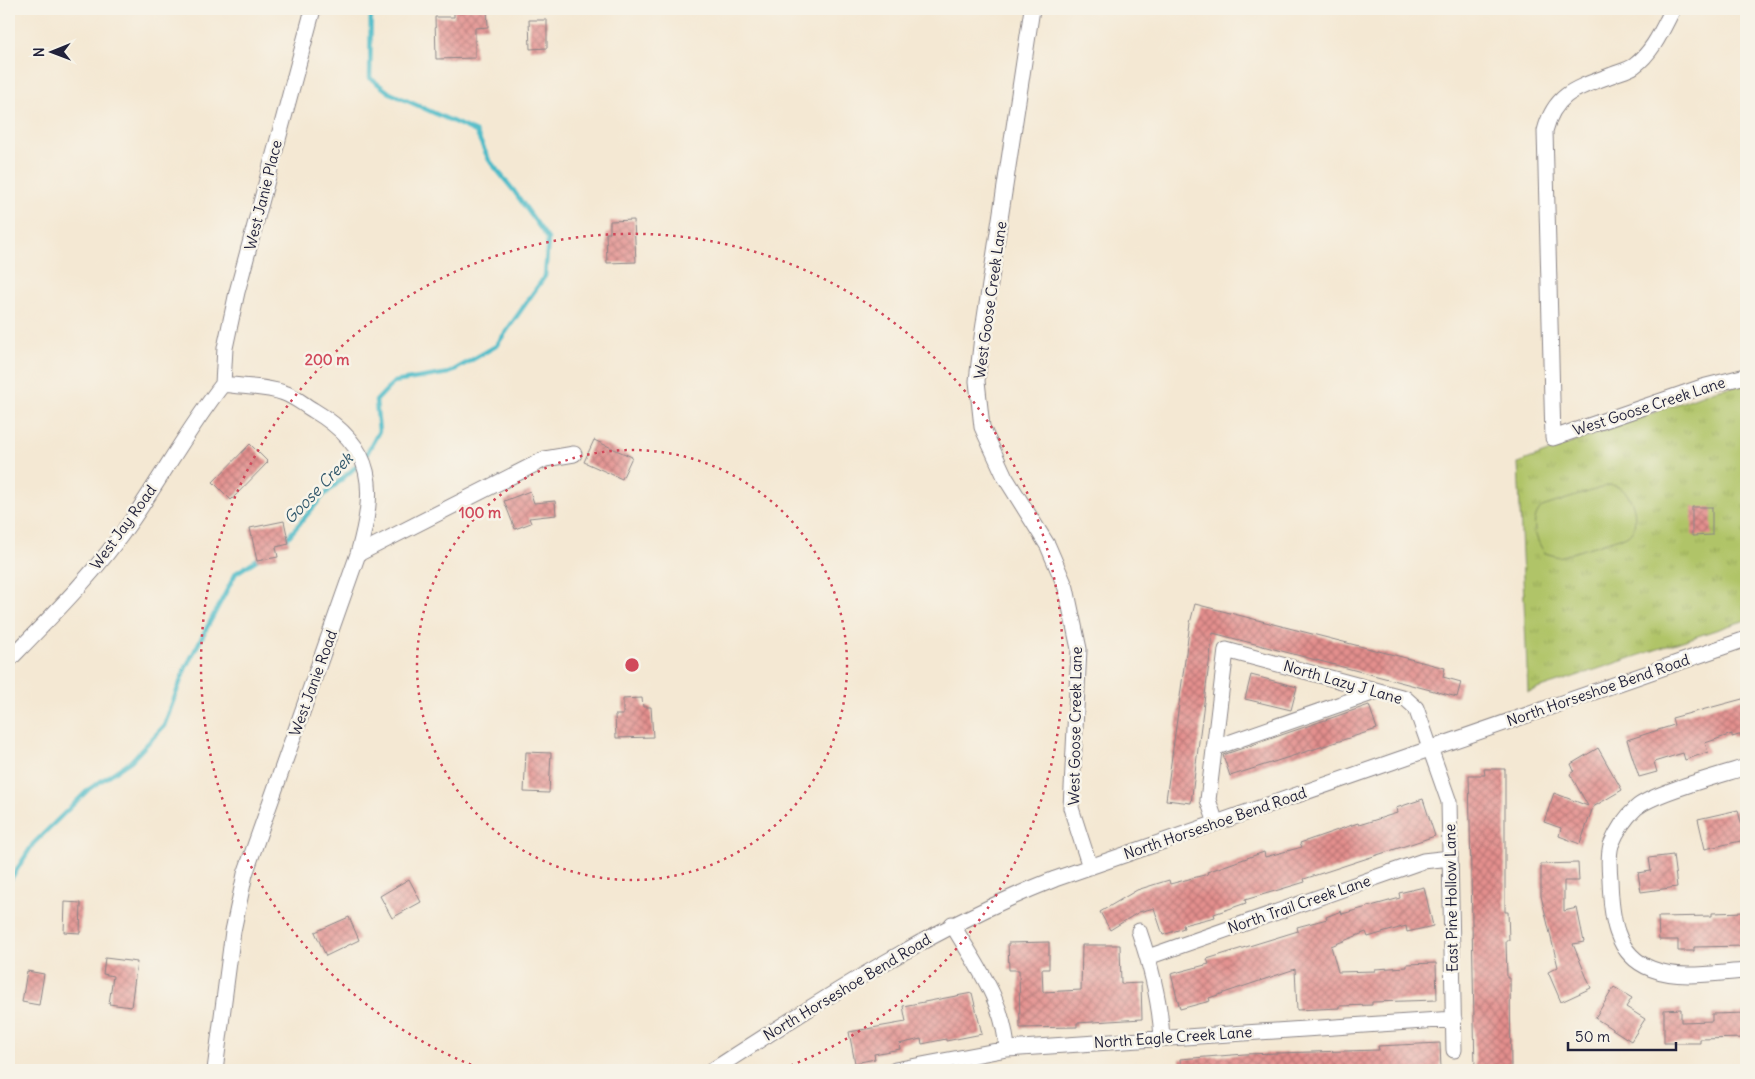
<svg xmlns="http://www.w3.org/2000/svg" width="1755" height="1079" font-family="Delius,sans-serif">
<style>
.park{fill:url(#park-tufts);stroke:#697351}
.pitch{fill:#b0c467;stroke:#697351}
.lines{fill:none;stroke-linecap:round;stroke-linejoin:round}
.stream{stroke:#4ebbc8;stroke-width:4.5}
.building{fill:url(#building-cross-hatch)}
.minor-casing{stroke:#8b8587;stroke-width:17}
.minor{stroke:#fff;stroke-width:15}
.ring{fill:none;stroke:#d1495b;stroke-width:2.5;stroke-dasharray:2.5 5}
.labels{text-anchor:middle;dominant-baseline:central;stroke-width:5;stroke-linejoin:round;paint-order:stroke}
.street-label{font-size:15px;fill:#22223b;stroke:#f7f3e8}
.water-label{font-size:16px;font-style:italic;fill:#31586c;stroke:#f7f3e8}
.centre{fill:#d1495b;stroke:#f7f3e8;stroke-width:2.5}
.ring-label{font-size:15px;text-anchor:middle;font-weight:bold;fill:#d1495b;stroke:#f7f3e8;stroke-width:5;stroke-linejoin:round;paint-order:stroke}
</style>
<defs>
<pattern id="park-tufts" width="24" height="20" patternUnits="userSpaceOnUse" patternTransform="scale(1.25)"><rect width="24" height="20" fill="#b0c467"/><path d="M3 7l-1-3M5 7V3M7 7l1-3M15 17l-1-3M17 17v-4M19 17l1-3" fill="none" stroke="#97a85a"/></pattern>
<pattern id="building-cross-hatch" width="8" height="8" patternUnits="userSpaceOnUse" patternTransform="scale(1.25)"><rect width="8" height="8" fill="#e38f8d"/><path d="M0 0l8 8M0 8l8-8" fill="none" stroke="#b87474"/></pattern>
</defs>
<rect width="100%" height="100%" fill="#f7f3e8"/>
<filter id="ink" filterUnits="userSpaceOnUse"><feTurbulence type="fractalNoise" baseFrequency=".02" numOctaves="2"/><feDisplacementMap in="SourceGraphic" scale="10" xChannelSelector="R" yChannelSelector="G"/><feConvolveMatrix kernelMatrix="1 2 1 2 8 2 1 2 1" color-interpolation-filters="sRGB"/></filter>
<filter id="wash" filterUnits="userSpaceOnUse"><feTurbulence type="fractalNoise" baseFrequency=".0096" numOctaves="4" result="noise"/><feDisplacementMap in="SourceGraphic" scale="20" xChannelSelector="R" yChannelSelector="G"/><feGaussianBlur stdDeviation="1.12" result="paint"/><feColorMatrix in="noise" values="0 0 0 0 0 0 0 0 0 0 0 0 0 0 0 0 0 1.4 0 .05"/><feComposite in="paint" operator="in"/></filter>
<g filter="url(#wash)">
<rect width="100%" height="100%" fill="#f4e8d3"/>
<!-- park -->
<path class="park" d="M1746,384V620L1528,692L1518,463L1715,390Z"/>
<!-- pitch -->
<path class="pitch" d="M1610,485C1631,486 1640,515 1632,532L1626,536L1559,557L1545,553C1535,540 1529,518 1542,507Z"/>
<g class="lines">
<!-- stream -->
<path class="stream" d="M365,457L379,431L376,401L394,382L449,373L496,346L545,276L548,239L514,191L489,160L476,132L390,93L370,78L371,9
M284,542L323,496L360,463
M9,882L33,844L89,789L131,761L164,726L185,669L236,573L261,557"/>
</g>
<g id="blocks">
<!-- building -->
<path class="building" d="M454,9H487L488,27L475,28V58L436,59L435,17H454Z
M529,20H547V48L530,49Z
M634,220L636,262L607,263L606,233H610V221Z
M594,440L632,457L622,479L584,462Z
M250,444L268,462L231,500L213,482Z
M530,491L534,503L555,501L556,515L529,518L531,523L515,529L504,501Z
M1692,507H1712V535L1692,536Z
M284,521L289,544L276,547L278,557L257,561L250,528Z
M1195,604L1445,668L1443,677L1461,682L1457,697L1213,633L1191,803L1166,800L1190,623Z
M1251,675L1297,687L1291,710L1245,699Z
M642,698L643,707H651L653,737L616,738L615,715H623V699Z
M1746,698V733L1732,737V734L1705,743L1708,752L1685,760L1683,753L1654,762L1657,772L1639,777L1627,740L1674,725L1672,718Z
M1369,705L1377,729L1230,776L1223,755Z
M1598,748L1622,790L1593,807L1580,844L1559,836L1561,828L1544,822L1554,793L1588,806L1570,774L1574,771L1571,764Z
M526,752L551,753L549,793L524,792Z
M1484,769H1505V912H1508L1509,940H1506L1507,978H1510L1511,1070H1475L1469,775H1485Z
M1423,799L1435,836L1304,879L1305,882L1245,900L1246,903L1214,914L1215,917L1183,925L1184,928L1163,935L1154,908L1139,912L1110,930L1100,912L1137,890L1169,880L1170,884L1208,874L1207,872L1264,852L1265,857L1302,847L1300,843L1358,823L1359,825L1397,813L1396,808Z
M1738,810L1745,840L1705,849L1698,819Z
M1673,855L1677,887L1641,892L1638,873L1651,871L1649,858Z
M1578,863L1579,881H1564V911L1577,908L1584,942L1573,944L1591,988L1561,1002L1548,972L1558,967L1541,896V864Z
M409,879L421,902L392,918L380,896Z
M1424,887L1433,926L1407,932L1406,926L1368,937L1366,932L1331,946L1338,972L1375,971V969L1407,967V964L1436,963L1437,1000L1372,1002V1005L1339,1006V1008L1297,1010L1295,969L1209,998L1210,1001L1180,1009L1171,974L1209,964L1207,959L1298,931L1297,927L1327,919L1326,917L1341,911L1342,914L1400,898L1399,893Z
M65,902L81,903L80,933L64,932Z
M1746,912V946L1694,947V951H1678V940H1659L1658,917L1712,916V913Z
M349,917L359,940L326,956L315,932Z
M1049,942V969H1042L1043,992L1081,990L1082,945H1120L1121,984L1141,983L1142,1019L1077,1023V1027L1020,1028L1019,970H1009L1008,943Z
M105,958L137,962L131,1007L109,1004L113,976L103,974Z
M27,971L44,974L39,1005L22,1002Z
M1614,987L1632,998L1626,1007L1645,1019L1631,1041L1595,1018Z
M972,993L982,1034L946,1041V1039L922,1044L921,1039L899,1044L900,1049L874,1054L875,1059L855,1063L849,1032L906,1022L903,1006Z
M1681,1009V1022L1712,1021V1014L1746,1013V1038L1700,1039V1043H1664V1010Z
M1440,1043L1441,1070H1181L1180,1059L1245,1054L1379,1050L1378,1046Z"/>
</g>
</g>
<g filter="url(#ink)">
<use href="#blocks" fill-opacity="0" stroke="#8b8587" stroke-width="1"/>
<g class="lines">
<!-- minor casing -->
<g class="minor-casing">
<path id="minor" d="M1032,9L982,337L977,381L982,427L1005,477L1048,546L1066,588L1079,649L1071,808L1090,867
M1673,9C1662,30 1653,52 1634,66C1628,70 1619,72 1612,75C1578,88 1555,92 1545,131L1553,438L1702,387L1746,376
M223,384L225,348L237,292L313,9
M358,554L545,459L574,454
M9,660C52,616 97,571 132,520C163,475 189,427 223,384
M1214,748L1378,691
M1746,767C1721,775 1653,793 1636,808C1624,819 1617,830 1611,845C1608,856 1609,868 1610,879C1611,914 1614,955 1652,969C1680,980 1716,973 1746,971
M1216,823L1208,800L1226,650L1405,698L1416,708L1449,802L1454,1050
M952,924C977,967 1003,999 1007,1049
M1139,931C1151,966 1160,1000 1162,1038
M1148,957L1423,861L1450,858
M215,1070L233,931L245,874L358,554C376,489 377,448 313,410C304,405 294,396 284,393C266,386 242,387 223,384
M713,1070C826,997 929,929 1055,879L1746,639
M895,1070L1007,1049L1454,1019"/>
</g>
<!-- minor -->
<use href="#minor" class="minor"/>
</g>
</g>
<!-- distance rings -->
<g class="ring">
<circle cx="632" cy="665" r="215"/>
<path d="M485 1070A431 431 0 1 1 779 1070"/>
</g>
<g class="labels">
<!-- street labels -->
<g class="street-label">
<text transform="translate(263 195) rotate(-76)">West Janie Place</text>
<text transform="translate(990 300) rotate(-82)">West Goose Creek Lane</text>
<text transform="translate(1649 406) rotate(-18)">West Goose Creek Lane</text>
<text transform="translate(123 527) rotate(-54)">West Jay Road</text>
<text transform="translate(1343 682) rotate(16)">North Lazy J Lane</text>
<text transform="translate(313 683) rotate(-70)">West Janie Road</text>
<text transform="translate(1598 690) rotate(-19)">North Horseshoe Bend Road</text>
<text transform="translate(1075 726) rotate(-89)">West Goose Creek Lane</text>
<text transform="translate(1215 823) rotate(-19)">North Horseshoe Bend Road</text>
<text transform="translate(1451 898) rotate(-91)">East Pine Hollow Lane</text>
<text transform="translate(1299 904) rotate(-19)">North Trail Creek Lane</text>
<text transform="translate(847 987) rotate(-31)">North Horseshoe Bend Road</text>
<text transform="translate(1173 1037) rotate(-4)">North Eagle Creek Lane</text>
</g>
<!-- water labels -->
<g class="water-label">
<text transform="translate(318 488) rotate(-46)">Goose Creek</text>
</g>
</g>
<circle cx="632" cy="665" r="8" class="centre"/>
<g class="ring-label">
<text x="327" y="365">200 m</text>
<text x="480" y="518">100 m</text>
</g>
<!-- margin -->
<rect width="1755" height="1079" fill="none" stroke="#f7f3e8" stroke-width="30"/>
<!-- north arrow -->
<g transform="translate(52 52) rotate(269)" stroke="#f7f3e8" stroke-width="4" paint-order="stroke">
<path d="M0-4L9 19L0 12L-9 19Z" fill="#22223b"/>
<text y="-8" font-size="14" font-weight="bold" text-anchor="middle" fill="#22223b">N</text>
</g>
<!-- scale -->
<path d="M1568 1042v8h108v-8" fill="none" stroke="#22223b" stroke-width="2.5"/>
<text x="1575" y="1042" font-size="15" fill="#22223b" stroke="#f7f3e8" stroke-width="4" paint-order="stroke">50 m</text>
</svg>
